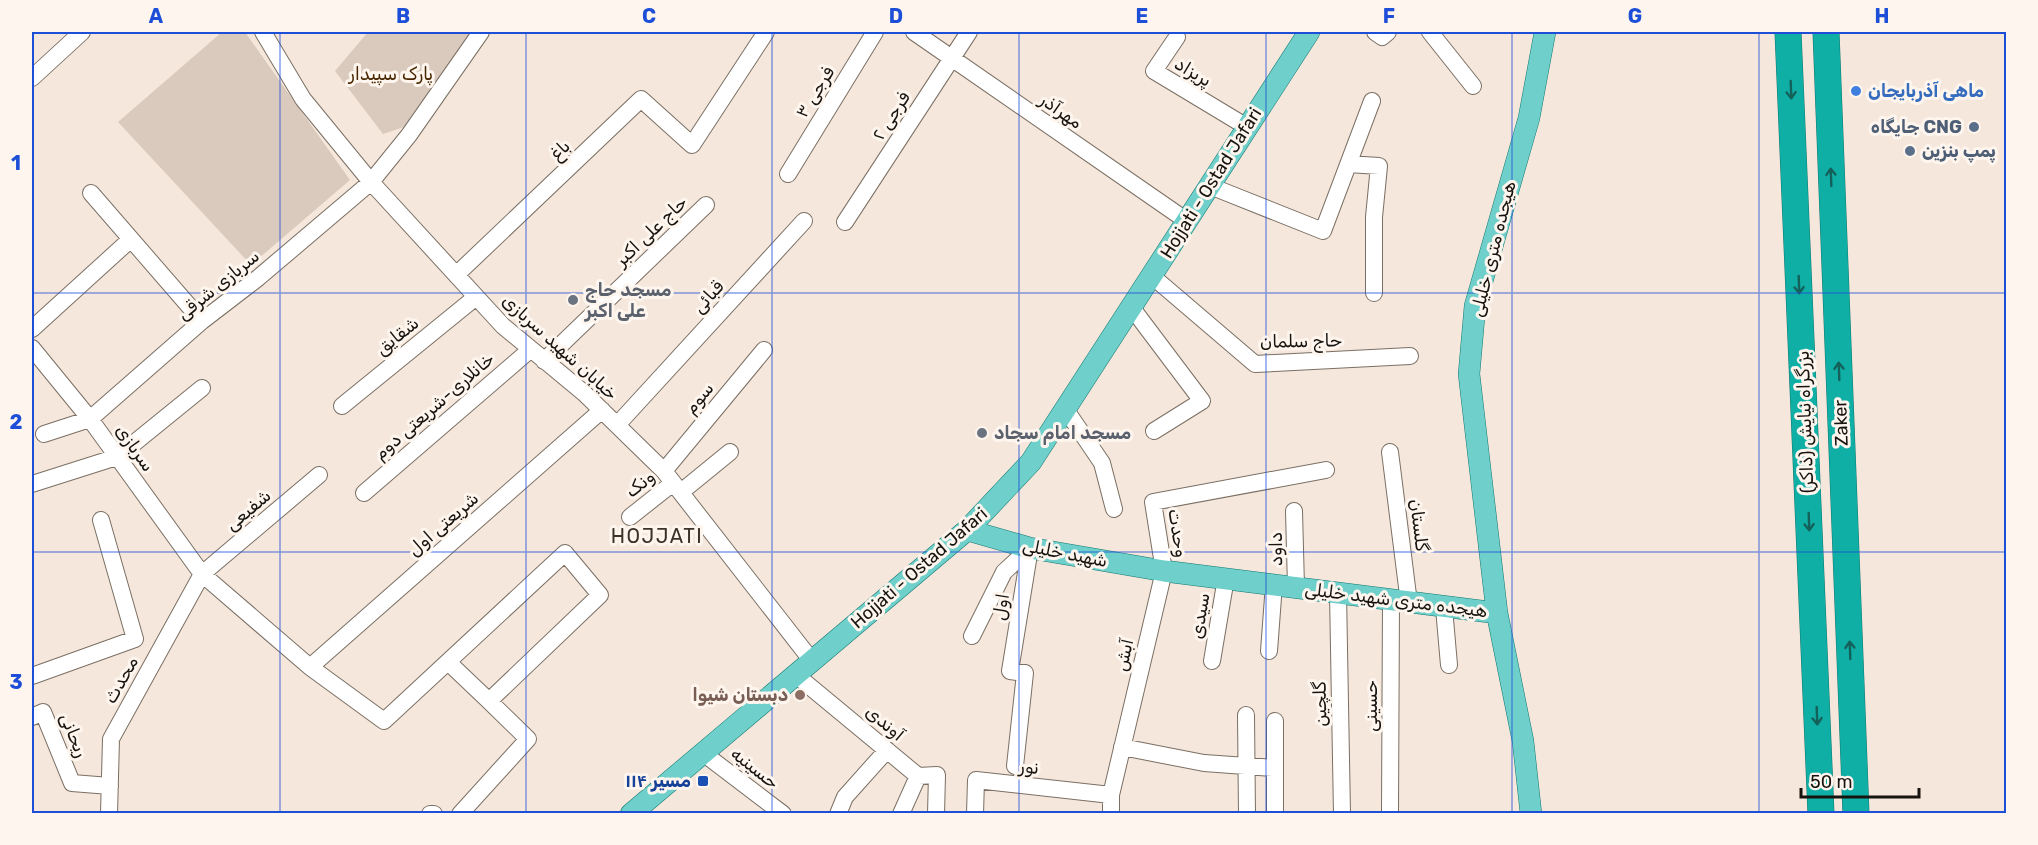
<svg xmlns="http://www.w3.org/2000/svg" width="2038" height="845" font-family="Rubik,Vazirmatn,sans-serif">
<style>
.green{fill:#d9cabd}
.lines{fill:none;stroke-linecap:round;stroke-linejoin:round}
.minor-casing{stroke:#7b6f64;stroke-width:18}
.major-casing{stroke:#127871;stroke-width:22}
.highway-casing{stroke:#127871;stroke-width:27}
.minor{stroke:#fff;stroke-width:16}
.major{stroke:#6fcfca;stroke-width:21}
.highway{stroke:#0fafa6;stroke-width:26}
.oneway{stroke:#13615a}
.grid{fill:none;stroke:#1d4ed8;stroke-width:1.5;stroke-opacity:0.55}
.shop-dot{fill:#3f7fe0;stroke:#fef6ee;stroke-width:2}
.service-dot{fill:#5c6f8a;stroke:#fef6ee;stroke-width:2}
.worship-dot{fill:#6b7280;stroke:#fef6ee;stroke-width:2}
.education-dot{fill:#8d6e63;stroke:#fef6ee;stroke-width:2}
.transit-dot{fill:#1a4fb4;stroke:#fef6ee;stroke-width:2}
.labels{text-anchor:middle;dominant-baseline:central;stroke-width:6;stroke-linejoin:round;paint-order:stroke}
.street-label{font-size:18px;fill:#17130f;stroke:#fef6ee}
.park-label{font-size:18px;fill:#482700;stroke:#fef6ee}
.shop-label{font-size:18px;font-weight:bold;fill:#366cbe;stroke:#fef6ee;text-anchor:start}
.service-label{font-size:18px;font-weight:bold;fill:#4e5e75;stroke:#fef6ee;text-anchor:end}
.worship-label{font-size:18px;font-weight:bold;fill:#5b616d;stroke:#fef6ee;text-anchor:start}
.education-label{font-size:18px;font-weight:bold;fill:#785e54;stroke:#fef6ee;text-anchor:end}
.transit-label{font-size:18px;font-weight:bold;fill:#164399;stroke:#fef6ee;text-anchor:end}
.neighbourhood-label{font-size:20px;letter-spacing:1.5px;fill:#3c3228;stroke:#fef6ee}
.neatline{fill:none;stroke:#1d4ed8;stroke-width:2}
.grid-label{font-size:20px;text-anchor:middle;font-weight:bold;fill:#1d4ed8}
</style>
<rect width="100%" height="100%" fill="#f5e7db"/>
<!-- green -->
<path class="green" d="M222,32H245L350,180L251,265L118,122Z
M368,32H473L404,127L383,134L335,71Z"/>
<g class="lines">
<!-- minor casing -->
<g class="minor-casing">
<path id="minor" d="M263,32L303,99L371,182L503,326L584,393L664,471L812,661
M914,32L1187,221
M1375,32L1382,37L1388,32
M1430,32L1473,86
M1177,37L1154,71L1247,127
M32,78L82,32
M1348,164L1379,166L1374,217V293
M788,174L875,32
M1210,186L1323,231L1372,101
M91,193L202,321
M845,222L969,32
M456,275L641,99L692,145L766,32
M1152,276L1255,364L1410,356
M1132,308L1202,401L1154,431
M32,329L131,239
M32,348L90,419L202,574L310,667L384,721L565,553L600,595L489,701L528,739L460,814
M544,361L706,205
M342,406L476,297
M1066,410L1102,463L1114,509
M617,425L804,221
M44,434L90,419L202,321L258,278L371,182L409,135L481,32
M1390,452L1409,603
M664,471L764,350
M32,484L117,457L202,388
M681,492L730,452
M364,493L531,349
M1294,511L1296,587
M630,517L673,483
M1338,593L1342,814
M1444,608L1449,665
M972,636L1004,572L1030,548
M1269,651L1274,584
M1212,661L1226,578
M448,662L489,701
M310,667L602,410
M796,675L918,776L901,814
M32,676L135,639L101,520
M1246,715L1247,814
M32,717L43,712L72,783L110,786
M1275,721V814
M1122,747L1204,763L1274,768
M703,753L783,814
M1015,766L1025,673L1010,671L1030,548
M918,776L937,775L936,814
M1390,812L1391,600
M109,814L111,739L202,574L319,475
M430,814H434
M838,814L845,797L887,750
M975,814L976,780L1111,795
M1111,814V795L1164,571L1153,502L1326,470"/>
</g>
<!-- major casing -->
<g class="major-casing">
<path id="major" d="M967,530L1030,548L1164,571L1497,613
M631,814L967,530L1031,462L1309,32
M1531,814L1523,741L1497,613L1469,374L1475,306L1529,118L1545,32"/>
</g>
<!-- highway casing -->
<g class="highway-casing">
<path id="highway" d="M1788,32L1821,814
M1826,32L1856,814"/>
</g>
<!-- minor -->
<use href="#minor" class="minor"/>
<!-- major -->
<use href="#major" class="major"/>
<!-- highway -->
<use href="#highway" class="highway"/>
</g>
<!-- one-way arrows -->
<defs><path id="oneway-shaft" d="M-6 0H5M1.5-3L5.5 0L1.5 3" fill="none" stroke-width="1.6" stroke-linecap="round" stroke-linejoin="round" transform="scale(1.5)"/></defs>
<g class="oneway">
<use href="#oneway-shaft" transform="translate(1791 90) rotate(88)"/>
<use href="#oneway-shaft" transform="translate(1831 177) rotate(-92)"/>
<use href="#oneway-shaft" transform="translate(1799 285) rotate(88)"/>
<use href="#oneway-shaft" transform="translate(1839 371) rotate(-92)"/>
<use href="#oneway-shaft" transform="translate(1809 522) rotate(88)"/>
<use href="#oneway-shaft" transform="translate(1850 650) rotate(-92)"/>
<use href="#oneway-shaft" transform="translate(1817 716) rotate(88)"/>
</g>
<!-- grid -->
<path class="grid" d="M280,32V814M526,32V814M772,32V814M1019,32V814M1266,32V814M1512,32V814M1759,32V814M32,293H2006M32,552H2006"/>
<!-- markers -->
<circle class="shop-dot" cx="1856" cy="91" r="6"/>
<g class="service-dot">
<circle cx="1974" cy="127" r="6"/>
<circle cx="1910" cy="151" r="6"/>
</g>
<g class="worship-dot">
<circle cx="573" cy="300" r="6"/>
<circle cx="982" cy="433" r="6"/>
</g>
<circle class="education-dot" cx="800" cy="695" r="6"/>
<rect class="transit-dot" x="697" y="775" width="12" height="12" rx="3"/>
<g class="labels">
<!-- street labels -->
<g class="street-label">
<text transform="translate(1193 72) rotate(31)">پریزاد</text>
<text transform="translate(815 92) rotate(-58)">فرجی ۳</text>
<text transform="translate(1061 111) rotate(35)">مهرآذر</text>
<text transform="translate(891 116) rotate(-57)">فرجی ۲</text>
<text transform="translate(560 150) rotate(-44)">باغ</text>
<text transform="translate(1211 183) rotate(-58)">Hojjati - Ostad Jafari</text>
<text transform="translate(651 231) rotate(-44)">حاج علی اکبر</text>
<text transform="translate(1493 249) rotate(-76)">هیجده متری خلیلی</text>
<text transform="translate(218 285) rotate(-39)">سربازی شرقی</text>
<text transform="translate(708 297) rotate(-48)">قبائی</text>
<text transform="translate(397 336) rotate(-39)">شقایق</text>
<text transform="translate(1301 341) rotate(-1)">حاج سلمان</text>
<text transform="translate(560 347) rotate(42)">خیابان شهید سربازی</text>
<text transform="translate(699 398) rotate(-50)">سوم</text>
<text transform="translate(434 406) rotate(-41)">خانلاری-شریعتی دوم</text>
<text transform="translate(1805 422) rotate(-92)">بزرگراه نیایش (ذاکر)</text>
<text transform="translate(1841 423) rotate(-92)">Zaker</text>
<text transform="translate(135 448) rotate(55)">سربازی</text>
<text transform="translate(640 484) rotate(-39)">ونک</text>
<text transform="translate(248 510) rotate(-40)">شفیعی</text>
<text transform="translate(443 524) rotate(-41)">شریعتی اول</text>
<text transform="translate(1419 525) rotate(83)">گلستان</text>
<text transform="translate(1178 533) rotate(81)">وحدت</text>
<text transform="translate(1276 549) rotate(-91)">داود</text>
<text transform="translate(1065 553) rotate(11)">شهید خلیلی</text>
<text transform="translate(919 568) rotate(-41)">Hojjati - Ostad Jafari</text>
<text transform="translate(1396 600) rotate(7)">هیجده متری شهید خلیلی</text>
<text transform="translate(1001 607) rotate(-81)">اول</text>
<text transform="translate(1200 616) rotate(-81)">سیدی</text>
<text transform="translate(1124 655) rotate(-77)">آبش</text>
<text transform="translate(121 680) rotate(-61)">محدث</text>
<text transform="translate(1320 704) rotate(-91)">گلچین</text>
<text transform="translate(1371 706) rotate(-90)">حسینی</text>
<text transform="translate(885 723) rotate(40)">آوندی</text>
<text transform="translate(74 735) rotate(68)">ریحانی</text>
<text transform="translate(1029 767) rotate(6)">نور</text>
<text transform="translate(755 768) rotate(38)">حسینیه</text>
</g>
<!-- park labels -->
<g class="park-label">
<text x="391" y="74">پارک سپیدار</text>
</g>
<!-- shop labels -->
<g class="shop-label">
<text x="1868" y="91">ماهی آذربایجان</text>
</g>
<!-- service labels -->
<g class="service-label">
<text x="1962" y="127">جایگاه CNG</text>
<text x="1922" y="151" text-anchor="start">پمپ بنزین</text>
</g>
<!-- worship labels -->
<g class="worship-label">
<text x="585" y="290">مسجد حاج<tspan x="585" dy="21">علی اکبر</tspan></text>
<text x="994" y="433">مسجد امام سجاد</text>
</g>
<!-- education labels -->
<g class="education-label">
<text x="788" y="695">دبستان شیوا</text>
</g>
<!-- transit labels -->
<g class="transit-label">
<text x="691" y="781">مسیر ۱۱۴</text>
</g>
<!-- neighbourhood labels -->
<g class="neighbourhood-label">
<text x="657" y="536">HOJJATI</text>
</g>
</g>
<!-- border -->
<rect width="2038" height="845" fill="none" stroke="#fef6ee" stroke-width="66"/>
<!-- scale -->
<path d="M1801 788v9h118v-9" fill="none" stroke="#17130f" stroke-width="3"/>
<text x="1810" y="788" font-size="18" fill="#17130f" stroke="#fef6ee" stroke-width="4.5" paint-order="stroke">50 m</text>
<rect x="33" y="33" width="1972" height="779" class="neatline"/>
<g class="grid-label">
<text x="156" y="23">A</text>
<text x="403" y="23">B</text>
<text x="649" y="23">C</text>
<text x="896" y="23">D</text>
<text x="1142" y="23">E</text>
<text x="1389" y="23">F</text>
<text x="1635" y="23">G</text>
<text x="1882" y="23">H</text>
<text x="16" y="170">1</text>
<text x="16" y="429">2</text>
<text x="16" y="689">3</text>
</g>
</svg>
